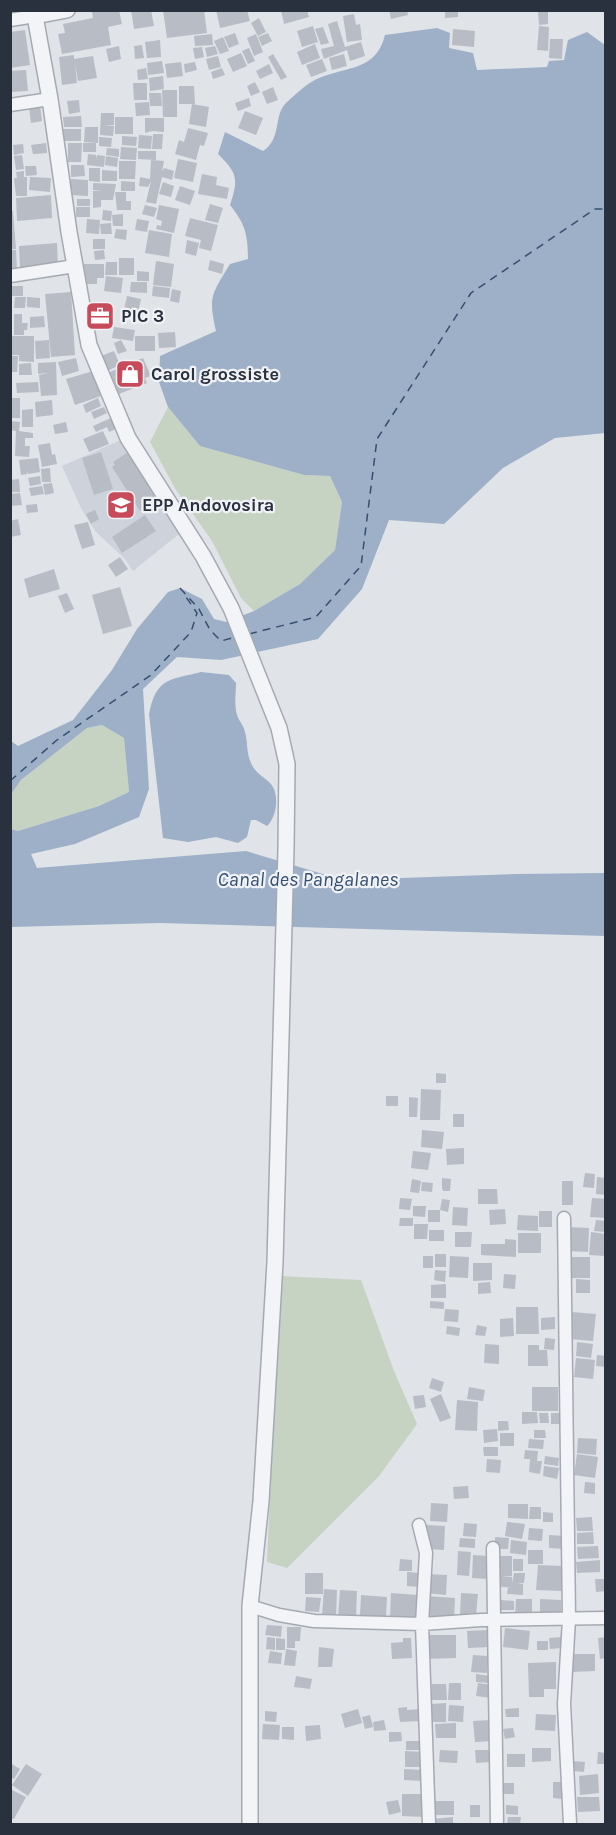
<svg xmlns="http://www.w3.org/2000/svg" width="616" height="1835" font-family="Karla,sans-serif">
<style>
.built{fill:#ced2da}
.green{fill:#c6d2c2}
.water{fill:#9db0c7}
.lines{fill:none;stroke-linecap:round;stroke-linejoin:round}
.ferry{stroke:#354f71;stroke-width:1.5;stroke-dasharray:8 6;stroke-linecap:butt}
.building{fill:#b8bcc5}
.minor-casing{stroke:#a5aab2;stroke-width:15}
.tertiary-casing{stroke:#a5aab2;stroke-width:18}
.minor{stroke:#f3f4f7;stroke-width:12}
.tertiary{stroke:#f3f4f7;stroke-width:15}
.labels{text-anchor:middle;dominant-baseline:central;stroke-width:4.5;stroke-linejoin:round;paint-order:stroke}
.poi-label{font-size:18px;font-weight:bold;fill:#29313f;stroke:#f0f2f6;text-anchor:start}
.water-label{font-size:20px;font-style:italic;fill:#354f71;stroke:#f0f2f6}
</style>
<rect width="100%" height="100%" fill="#e0e3e8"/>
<!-- built -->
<path class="built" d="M123,439L162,502L179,534L133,571L124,558L95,531L81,508L62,466Z"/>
<!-- green -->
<path class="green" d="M168,407L200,446L304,475L330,476L342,502L335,550L300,584L254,611L241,598L212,541L176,490L150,442Z
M102,725L124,738L129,792L99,806L18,831L11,829L10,794L21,780L87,728Z
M280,1276L361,1280L394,1371L417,1424L379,1476L287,1568L267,1562Z"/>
<!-- water -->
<path class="water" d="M437,28L450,33L449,48L473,53L477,70L547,67L549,61L564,60L568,40L587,32L605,45V433L555,438L503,468L444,524L389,520L362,589L318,639L221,660L177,657L143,689L149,789L139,817L75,844L31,854L37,868L246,851L343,880L517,874L605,873V936L160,923L11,927V829L18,831L99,806L129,792L124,738L102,725L87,728L21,780L11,794V741L18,746L73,720L112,670L137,629L168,592L180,588L202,599L214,619L226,622L254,611L300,584L335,550L342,502L330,476L304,475L200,446L168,407L159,382L160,356L216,331C208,296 212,294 230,264L248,259C248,234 245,224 230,205C239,178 237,173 218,154L225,132L263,151C282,139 273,116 286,103C295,95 308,82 319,78C348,66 376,71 385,35Z
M201,672L229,675L236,683C236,693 234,705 237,715C239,721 244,726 245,732C248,742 246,752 251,763C255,773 263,776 270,783C280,793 277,817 267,826L256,820H251L247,837L238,843L216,837L188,842L163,838L149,714C156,678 169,680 201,672Z"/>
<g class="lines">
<!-- ferry -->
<path class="ferry" d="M180,588L199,609L210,630L221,641L236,637
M249,634L316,617L361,566L377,439L471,293L595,209H606
M10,781L57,740L151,675L191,632L197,613L184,594"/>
</g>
<!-- building -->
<path class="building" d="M102,10H119L122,24L108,27L111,45L62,54L58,34L65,33L63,24L93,18L92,12Z
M131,10H151L154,26L134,29Z
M163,10H204L207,33L167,38Z
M216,10H247L250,21L220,28Z
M281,10H307L309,17L284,24Z
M389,10H407L408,15L391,19Z
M445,10H458V17L445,18Z
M548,11V24L539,25L538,12Z
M354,14L356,25L360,24L362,40L347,42L343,16Z
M259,18L266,32L258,36L251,23Z
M337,21L345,47L361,42L365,56L350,61L347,50L324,59L321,49L334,46L328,24Z
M313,26L318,42L302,47L297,31Z
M539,26L549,27L548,51L537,50Z
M323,27L329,43L321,45L315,29Z
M453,29L475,31L474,47L452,45Z
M25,30L30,65L10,68V32Z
M235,33L239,44L229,48L224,37Z
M268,33L272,41L262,46L258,37Z
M212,34L213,45L195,46L194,36Z
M256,34L263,52L254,56L247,38Z
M223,37L229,51L220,54L214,41Z
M550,39H563L562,59L549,58Z
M160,40L161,57L147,58L145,42Z
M315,44L320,58L302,65L297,52Z
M142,45L144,58L135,59L134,46Z
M119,46L121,59L109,62L106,49Z
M215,46L218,54L207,57L205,48Z
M202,47L204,57L195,59L193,48Z
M249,48L255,61L248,64L242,51Z
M241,53L247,66L233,72L227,59Z
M273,54L287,77L281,80L268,57Z
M344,54L347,66L332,70L329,58Z
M74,55V59L93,56L97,78L78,81L75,64L77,83L62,85L59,57Z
M218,56L221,67L209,70L206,59Z
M322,59L327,71L311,77L306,65Z
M162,61L164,73L148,75L147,63Z
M181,62L183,76L167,78L165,64Z
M195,62L197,70L185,73L184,64Z
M269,64L273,73L260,79L256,71Z
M146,68L148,79L138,80L137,70Z
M222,68L225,75L213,79L211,72Z
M26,70L28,91L10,92V71Z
M163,76L164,89L150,91L149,78Z
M255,82L260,92L251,96L247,86Z
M133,83H147V100H134Z
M179,86H194L195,104H179Z
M273,87L278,100L267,104L262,92Z
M162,90H177V117H163Z
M149,93H161L162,106H150Z
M249,98L251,106L238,111L235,103Z
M79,100L80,112L69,114L67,101Z
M149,102L150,115L136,116L135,103Z
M192,104L209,107L206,127L189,124Z
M40,105L42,121L31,123L29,107Z
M245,111L263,118L256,135L238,128Z
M101,113H114V125H104L114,126L113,136L100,135Z
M81,116L82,127H64L63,117Z
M115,117H133V134H115Z
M145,118H164V132L152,131L145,133Z
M85,127H98V143L84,142Z
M188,128L208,133L204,146L200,145L196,160L175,154L179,140L184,142Z
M62,129H81V141H62Z
M153,134H163L162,149H152Z
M139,135L152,136L151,149L138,148Z
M122,136L137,137L136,146L122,145Z
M99,137L112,138L111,147L99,146Z
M46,143L47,153L33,154L31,145Z
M68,143H82L81,162H68Z
M83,143H96V152H83Z
M23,144L24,153L14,155L13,145Z
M121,147L137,148L136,160L120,159Z
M107,148L119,149V157L106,155Z
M138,151H156V160L138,159Z
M88,154L96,155V159L97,155L105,156L104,167L87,165Z
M22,155L24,169L16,170L14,156Z
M106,156L118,158L117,167L105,165Z
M178,159L197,163L193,182L174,178Z
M151,160L164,161L162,172L164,168L174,171L172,180L162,177L156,204L146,202L151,181L148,187L139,186L140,177L150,179Z
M119,161H136L135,179H119Z
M71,165H84L85,176L71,177Z
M25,166H36L37,175L26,176Z
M89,168H100V182L89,181Z
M102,170L117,171V181H102Z
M24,171V177H27V196H16L14,178H17L16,172Z
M202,174L217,177L216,185L229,188L227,199L198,194Z
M30,177L51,178L50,192L29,190Z
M71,179L88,180V196L70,195Z
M121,181L135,182V191H121Z
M163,182L174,186L171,197L159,194Z
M93,183L116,184L113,200H101V207L93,208V191H102L93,190Z
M180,186L195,191L190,205L175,200Z
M115,192H126V201H131V210H117Z
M51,195L52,218L17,221L16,198Z
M77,199H90V206H77Z
M210,204L223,208L218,223L205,220Z
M145,205L157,208L154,217L142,214Z
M159,205L179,209L174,233L156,229L157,225L161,226L162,221L156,219Z
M76,207H90V217H76Z
M103,210L112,211L111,221L102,220Z
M10,211H13L16,249H10Z
M123,214V226H113L112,215Z
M190,218L218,225L211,251L199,248L201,240L185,236Z
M87,219L100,220L99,234L86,233Z
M137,219L149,221L147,232L135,230Z
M111,223L112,234H101L100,224Z
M116,229L127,230L126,240L114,238Z
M149,230L172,234L169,257L145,253Z
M93,239H105V249H93Z
M187,240L199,243L196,256L185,253Z
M57,243L58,265L20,268L19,246Z
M10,250H16L17,271L10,272Z
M104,250L105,259L95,260L94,251Z
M119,258H134V275H119Z
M210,260L224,264L222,274L208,270Z
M156,261L174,264L171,287L153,285Z
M106,262H117V275H105Z
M84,264H104V278H97V284H85Z
M137,271L149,272V281H137Z
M106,276L123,278L121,293L104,291Z
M131,282H147V293L130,292Z
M10,286H23V296H10Z
M153,286L170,288L169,298L152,296Z
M172,289L181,291L179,303L170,301Z
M71,292L75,355L51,357L45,294Z
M127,296L141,299L137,317L123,314Z
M15,297H26L25,308H14Z
M27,297L40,298V308L27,307Z
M109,304L110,326L92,327L90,305Z
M14,314H22V323H28L27,330H24V335H14Z
M44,316L45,327L30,328V317Z
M114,327L135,330L133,341L112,338Z
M175,332L176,347L159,348L158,333Z
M10,336H34V362L19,361V355H10Z
M135,336H155V351H135Z
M49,340L50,358L36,359L35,341Z
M121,340L127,351L118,354L114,343Z
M114,351L120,365L107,371L101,356Z
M10,356H18L17,372H10Z
M76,358L79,371L62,376L58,362Z
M143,358L151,376L145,378L147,383L119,394L110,372Z
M56,362L57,395L41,396L39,375L48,373L38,374V363Z
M31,363L32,375H19V364Z
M93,371L101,396L75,405L66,379Z
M38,382L39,392L17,393L16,383Z
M10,398H20V418H10Z
M98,398L101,406L86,413L83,405Z
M52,400L53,415L36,417L35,402Z
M104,407L107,413L94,419L91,412Z
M33,409V427H22V410Z
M113,417L118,428L109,432L107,427L96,432L93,426Z
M10,421L20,422L19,431L33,433V438H25V446H30L29,457L15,456L16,431L10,430Z
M66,422L68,432L55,434L53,425Z
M103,431L109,444L89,452L83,439Z
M50,443L52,455L55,454L57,464L42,467L38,445Z
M101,452L113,489L94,495L82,458Z
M127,453L129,456L130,455L158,499L140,511L112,467L115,465L113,462Z
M38,458L40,472L28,474L27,471V474L21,475L19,460Z
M50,468L51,482H42L41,469Z
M40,476L41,484L30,486L28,478Z
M19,479L20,492H10V480Z
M52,483L54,493L45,495L43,484Z
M42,486L44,494L31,496L29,488Z
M20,493L22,505L10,506V494Z
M37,504L38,512L27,513L26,505Z
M95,510L99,519L91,524L86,514Z
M145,515L156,531L122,553L112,537Z
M18,519L21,535L10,537V521Z
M88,522L95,545L82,549L74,525Z
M120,557L128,569L116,577L108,565Z
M54,569L60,589L29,598L24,579Z
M120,587L132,626L103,634L92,595Z
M67,593L74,609L65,613L58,596Z
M436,1073L446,1074V1083H436Z
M421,1089L441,1090L440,1120H420Z
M386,1096H398V1106H386Z
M409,1097L418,1098L417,1117H409Z
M453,1114H464V1127H453Z
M422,1130L444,1132L442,1149L421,1147Z
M464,1148V1164L447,1165L446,1149Z
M413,1151L431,1153L428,1170L411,1168Z
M585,1173L595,1174L594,1188L583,1187Z
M597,1177L606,1178V1195L596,1194Z
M442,1178L451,1179L450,1191H443L442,1188Z
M412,1179L421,1181L419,1193L410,1192Z
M562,1181H573V1205H562Z
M422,1182L433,1183L432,1192L421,1191Z
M478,1189H497L498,1204H478Z
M400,1198L412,1199L410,1210L399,1209Z
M592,1198L606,1199V1218L590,1217Z
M442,1199L450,1200L448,1212L440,1210Z
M413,1206H426L425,1217L413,1216Z
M453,1207L468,1208L467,1226L452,1225Z
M505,1209L506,1224L490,1225L489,1210Z
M428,1210H440V1222H428Z
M539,1211H552V1227H539Z
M518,1215L538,1216V1231L517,1230Z
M400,1218H413V1226H399Z
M596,1220L606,1221V1232L594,1231Z
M414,1224H428L427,1239H414Z
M568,1227L589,1228L588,1252L567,1251Z
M429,1230H444V1241H429Z
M455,1232H472L471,1247H455Z
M591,1232L606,1234V1256L589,1255Z
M518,1233H541V1253H518Z
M505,1239L516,1240V1257L481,1255V1244H505Z
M435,1254H446V1267H435Z
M423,1256H433V1268H423Z
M450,1256L469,1257L468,1278L449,1277Z
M567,1257H590V1278H568Z
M473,1263H492V1280L473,1281Z
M435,1270L446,1271L445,1282L434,1280Z
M504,1274L516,1275L515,1289L503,1288Z
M576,1279L590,1280V1293H576Z
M490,1282L491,1293L478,1294V1283Z
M446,1284V1298H431V1285Z
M430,1301L444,1302V1309L430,1308Z
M516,1307H538L539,1334H516Z
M445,1309L459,1310L458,1322L444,1321Z
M572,1312L596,1314L593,1341L569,1339Z
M555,1317V1329L541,1330V1318Z
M513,1318L514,1336L500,1337V1319Z
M477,1325L487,1327L485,1336L475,1335Z
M447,1326L460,1328L459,1336L446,1334Z
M545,1338L555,1339L554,1350L544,1349Z
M577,1342L593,1344L591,1358L576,1356Z
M485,1344L499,1345V1364L484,1363Z
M528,1345H539V1350H547L548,1366H528Z
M597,1355L606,1356V1367L596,1366Z
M576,1358L595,1360L593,1379L574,1377Z
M432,1378L444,1382L441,1392L429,1388Z
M469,1387L485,1390L483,1401L467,1399Z
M532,1387H558V1411H532Z
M441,1394L451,1418L440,1422L430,1399Z
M424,1395L426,1407L415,1409L413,1396Z
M457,1400L478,1402L477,1431L455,1430Z
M522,1412H537L538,1423L522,1424Z
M539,1413H548L549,1423H540Z
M551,1413H559V1424H551Z
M498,1421H508L509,1430L498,1431Z
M497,1429L498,1441L484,1443L483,1430Z
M534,1430H545L546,1438H534Z
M500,1433H514V1446H500Z
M578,1438L597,1439L596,1455L577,1453Z
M529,1439L544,1440L543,1449L528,1448Z
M483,1447H498V1456H484Z
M525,1450L538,1451L537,1461H542L540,1474L529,1472L530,1459H524Z
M577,1454L598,1457L595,1478L574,1475Z
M545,1456L559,1458L558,1466L544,1464Z
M487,1459L501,1460L500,1473L486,1472Z
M544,1466L559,1468L557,1479L543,1476Z
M585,1482L595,1483V1494L584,1493Z
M468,1486L469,1498L454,1499L453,1487Z
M431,1503L448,1504L447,1522L430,1521Z
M508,1504H528V1519L508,1518Z
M530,1507H541V1519H529Z
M543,1512L553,1513V1522H543Z
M592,1517L593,1531H577L576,1518Z
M507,1522L525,1524L522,1539L505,1536Z
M464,1523L477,1524L476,1537L463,1536Z
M427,1525L445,1526L444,1550L426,1549Z
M529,1528L543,1529L542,1541L528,1540Z
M593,1532L594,1544H577V1533Z
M549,1535L564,1536V1549L549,1548Z
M495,1537L509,1538L508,1549H495Z
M460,1538L475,1539V1548L459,1547Z
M511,1540L527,1542L526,1555L510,1553Z
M598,1546L599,1558L578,1559L577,1547Z
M528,1550H543V1564H528Z
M458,1551L471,1552L469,1576L457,1575Z
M473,1555L489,1556L488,1579L472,1578Z
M495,1556H512V1576L501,1577H512V1583L514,1573H525L524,1583H517L523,1584V1595L507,1594L508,1588H512L496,1586Z
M400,1559L412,1560V1571H399Z
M513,1559H523V1571H513Z
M600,1560V1572L577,1573L576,1562Z
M538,1565L563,1566L561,1591L536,1590Z
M407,1572L420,1573V1587L407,1586Z
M305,1573H323V1594H305Z
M426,1574L447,1575L446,1595L425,1593Z
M595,1579H606V1591L596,1592Z
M324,1589L337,1590L336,1617L322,1616Z
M340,1590L357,1591L356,1618L338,1617Z
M391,1593L418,1595L417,1620L390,1618Z
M461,1593L478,1594L476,1615H460Z
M361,1595L387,1597L386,1617L360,1615Z
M426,1596L455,1598L454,1620L425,1619Z
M306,1597L321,1598L319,1612L305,1611Z
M516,1599H532V1619L515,1618Z
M540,1599L561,1600V1615H540Z
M501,1600L514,1601V1610H501Z
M267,1625L282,1626L281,1637L265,1635Z
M287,1627H301L300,1641H295V1648H287Z
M505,1628L530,1631L528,1650L503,1647Z
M489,1630L491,1647L468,1648L467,1631Z
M424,1635H456V1658L424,1659Z
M267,1637L275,1638V1650L266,1649Z
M561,1637L562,1648L550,1649L549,1638Z
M606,1637V1658L600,1659L598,1638Z
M276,1638L285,1639V1650H276Z
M403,1638H411L412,1658L392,1659L391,1643L403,1642Z
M537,1641H548V1650H537Z
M319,1647L334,1649L332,1667H318Z
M286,1649L297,1651L295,1666L284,1665Z
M270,1651L282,1653L281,1664L268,1663Z
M570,1654H595V1671L571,1672Z
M473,1655L488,1656L487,1673L471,1672Z
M556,1662V1689H544V1697H529L528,1663Z
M476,1674L490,1676L489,1683L476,1682Z
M296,1676L312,1679L310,1689L294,1687Z
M449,1683H461V1700H448Z
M478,1683L492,1685L491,1698L476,1696Z
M432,1684H446L447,1700H432Z
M446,1703V1722H432L431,1704Z
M449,1705L464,1706L463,1722L448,1721Z
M407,1707V1710L421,1709L422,1721L400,1722L398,1708Z
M519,1708V1717H506L505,1709Z
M358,1709L362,1723L345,1728L341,1714Z
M265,1711L277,1712L276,1722L265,1721Z
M536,1714L556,1715L555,1731L535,1730Z
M370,1715L373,1727L365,1729L362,1717Z
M384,1720L386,1730L374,1731L373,1722Z
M491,1720L493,1741L475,1742L473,1721Z
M456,1723V1738H436L435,1724Z
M263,1724L280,1725L279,1740L262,1739Z
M320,1725L321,1739L306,1741L305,1726Z
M282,1727H294V1740L282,1739Z
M513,1728L515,1737L505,1739L503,1729Z
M389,1732H401L402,1741L389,1742Z
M406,1741H423V1750H406Z
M532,1748H551V1761L532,1762Z
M440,1750L458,1751L457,1763L439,1762Z
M475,1750H490V1762L476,1763Z
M405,1751L423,1752V1767H405Z
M598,1752L606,1753V1764H597Z
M507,1754H525V1767H507Z
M573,1761L585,1762L584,1772L573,1771Z
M10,1763L20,1769L14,1779L10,1777Z
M26,1764L42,1774L28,1796L12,1785Z
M404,1769L422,1770V1781L404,1780Z
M598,1774L599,1793L580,1795L579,1776Z
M553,1782H564V1799L553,1798Z
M503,1783H514V1794H503Z
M10,1789L26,1797L14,1819L10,1818Z
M402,1794H425V1817L402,1816Z
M577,1797H599L600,1811L578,1812Z
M398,1800L401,1812L389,1815L386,1802Z
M435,1801H454V1815H435Z
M470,1805H480V1817H470Z
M506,1805L518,1806V1815L506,1814Z
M453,1817V1824H433V1819Z
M508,1817H521L520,1824H507Z"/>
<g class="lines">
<!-- minor casing -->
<g class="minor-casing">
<path id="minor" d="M10,20L35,16L34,10
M10,105L50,99
M10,276L75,266
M564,1218L569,1619L564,1704L570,1824
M419,1525L426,1553L422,1624L429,1824
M493,1548L497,1824
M250,1606L279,1615L314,1621L422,1624L481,1620L606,1618"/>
</g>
<!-- tertiary casing -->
<g class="tertiary-casing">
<path id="tertiary" d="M67,10L35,16L50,99L69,232L89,345L128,438L203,556L231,608L279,728L287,764L286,849L275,1262L261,1501L250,1606V1824"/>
</g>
<!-- minor -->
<use href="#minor" class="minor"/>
<!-- tertiary -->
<use href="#tertiary" class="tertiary"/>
</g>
<!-- icons -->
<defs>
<g id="office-square" transform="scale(1.5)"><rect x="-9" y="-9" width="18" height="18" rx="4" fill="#c84b5b" stroke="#f0f2f6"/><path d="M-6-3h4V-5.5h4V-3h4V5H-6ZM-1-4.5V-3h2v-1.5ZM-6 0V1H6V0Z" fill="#fff"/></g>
<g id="shop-square" transform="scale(1.5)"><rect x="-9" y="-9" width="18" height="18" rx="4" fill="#c84b5b" stroke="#f0f2f6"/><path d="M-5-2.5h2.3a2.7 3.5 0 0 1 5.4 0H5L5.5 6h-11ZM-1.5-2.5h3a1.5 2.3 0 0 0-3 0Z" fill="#fff"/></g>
<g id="school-square" transform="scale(1.5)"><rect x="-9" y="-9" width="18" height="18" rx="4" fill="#c84b5b" stroke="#f0f2f6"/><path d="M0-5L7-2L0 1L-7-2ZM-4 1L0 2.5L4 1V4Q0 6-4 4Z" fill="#fff"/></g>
</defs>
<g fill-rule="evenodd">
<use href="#office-square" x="100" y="316"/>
<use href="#shop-square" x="130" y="374"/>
<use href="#school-square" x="121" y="505"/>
</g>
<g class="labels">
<!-- poi labels -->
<g class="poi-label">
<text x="121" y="316">PIC 3</text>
<text x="151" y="374">Carol grossiste</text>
<text x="142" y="505">EPP Andovosira</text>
</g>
<!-- water labels -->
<g class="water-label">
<text x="308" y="879">Canal des Pangalanes</text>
</g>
</g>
<!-- border -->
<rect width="616" height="1835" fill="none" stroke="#29313f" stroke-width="24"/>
</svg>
